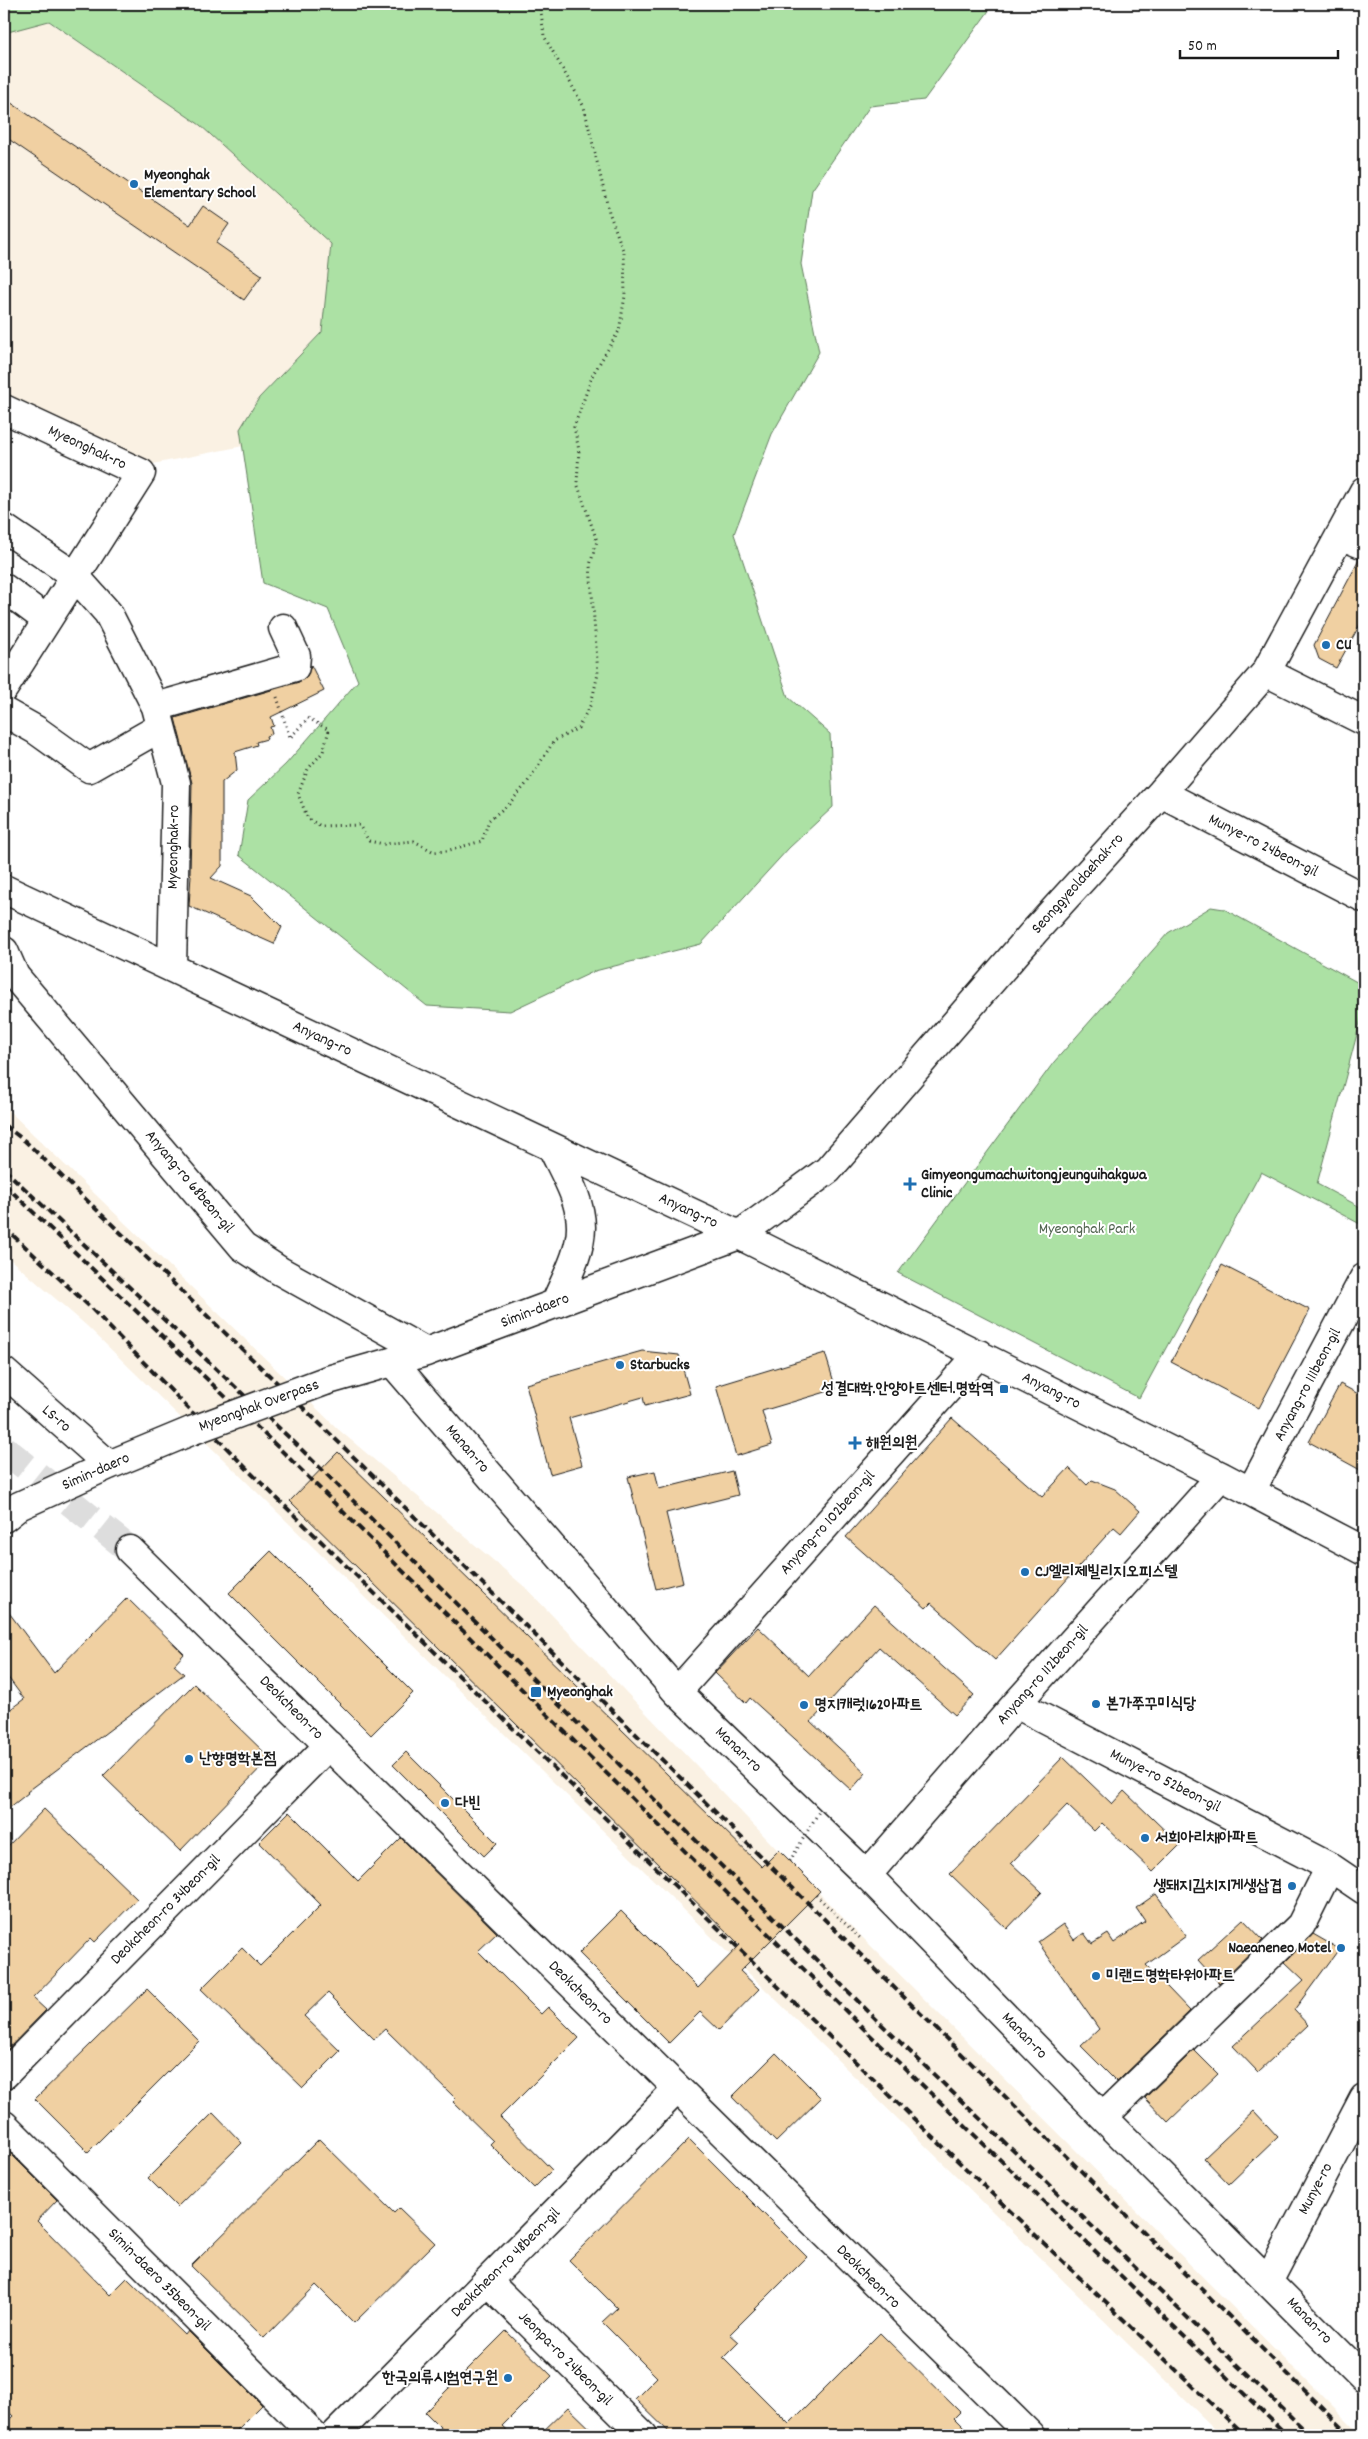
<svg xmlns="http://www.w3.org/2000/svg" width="1368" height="2439" font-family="Dekko,'Poor Story',sans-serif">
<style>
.built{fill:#faf1e3}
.green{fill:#ace1a4;stroke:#647e60}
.building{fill:#f0d0a2;stroke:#1c1c1c}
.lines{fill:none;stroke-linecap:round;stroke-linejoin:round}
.minor-tunnel{stroke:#ddd;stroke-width:28;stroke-dasharray:28 14;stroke-linecap:butt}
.minor-casing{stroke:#1c1c1c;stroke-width:31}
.path{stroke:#1c1c1c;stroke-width:3;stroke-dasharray:1 4;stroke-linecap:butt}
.minor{stroke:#fff;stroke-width:28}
.rail{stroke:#1c1c1c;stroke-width:4;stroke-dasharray:8 4;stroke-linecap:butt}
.minor-bridge-casing{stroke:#1c1c1c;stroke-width:31;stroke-linecap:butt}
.path-bridge{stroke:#1c1c1c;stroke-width:3;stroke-dasharray:1 4;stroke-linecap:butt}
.minor-bridge{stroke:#fff;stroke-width:28}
.poi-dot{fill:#1f6fb2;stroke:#fff;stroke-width:2}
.labels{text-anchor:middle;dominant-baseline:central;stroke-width:4;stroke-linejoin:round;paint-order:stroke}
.poi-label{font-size:16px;font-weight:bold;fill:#1c1c1c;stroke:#fff;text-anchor:start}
.street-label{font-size:16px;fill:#1c1c1c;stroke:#fff}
.park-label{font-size:16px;fill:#4e614c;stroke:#fff}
</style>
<rect width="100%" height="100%" fill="#fff"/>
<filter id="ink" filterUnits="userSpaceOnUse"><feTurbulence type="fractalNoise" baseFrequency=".02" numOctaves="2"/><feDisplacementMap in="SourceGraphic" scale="10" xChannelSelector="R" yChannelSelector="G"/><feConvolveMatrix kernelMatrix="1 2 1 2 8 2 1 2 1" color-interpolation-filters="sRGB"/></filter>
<g filter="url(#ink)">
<!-- built -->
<path class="built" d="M48,21L200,125L331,244L322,332L259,398L240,429L243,446L143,466L4,401V33Z
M4,1106L339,1430L526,1588L844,1919L1361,2435H1221L87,1326L4,1254Z"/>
<!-- green -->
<path class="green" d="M4,4H991L988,12L924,100L870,106L812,190L801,264L819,352L772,434L734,534L788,697L830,734L833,807L789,848L701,944L595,971L510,1011L427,1006L239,855L248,800L286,764L358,681L328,609L263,583L240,429L259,398L322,332L331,244L200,125L49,21L4,33Z
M1211,907L1224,909L1364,986V1008L1317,1184L1364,1209V1226L1261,1172L1139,1398L898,1273L1054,1062L1168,933Z"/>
<!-- building -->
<path class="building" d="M4,98L190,225L203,206L229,224L216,243L262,275L244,300L4,136Z
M1359,560H1364V617L1336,668L1319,659L1314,645Z
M311,665L324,691L271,717L274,726L270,727L272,734L266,736L267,739L256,742L257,745L235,752L237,770L222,782V866L211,878L251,896L282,927L274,944L189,906L191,875L190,874L192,783L175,718L299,682L307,676Z
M1222,1265L1310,1310L1259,1408L1171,1362Z
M642,1351L679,1355L690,1394L645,1406L643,1397L569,1418L582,1465L550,1474L526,1384Z
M825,1353L836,1389L762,1411L772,1445L736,1456L716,1386Z
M1340,1384L1364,1397V1472L1309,1442Z
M952,1418L1042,1497L1069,1468L1087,1485L1092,1480L1115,1489L1140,1511L1121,1533L1114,1527L995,1660L931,1603L926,1608L846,1537Z
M338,1452L762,1867L779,1850L820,1891L740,1971L759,1989L719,2030L700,2012L669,2043L579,1953L621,1911L698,1988L740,1945L290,1501Z
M655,1471L659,1489L732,1471L738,1495L666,1513L683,1582L656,1589L628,1477Z
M271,1551L413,1693L371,1735L229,1593Z
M127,1598L184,1654L174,1665L184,1674L27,1792L28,1793L4,1812V1714L24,1699L4,1672V1606L54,1673Z
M874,1605L974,1695L955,1715L879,1647L811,1722L866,1773L851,1790L750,1698L746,1703L715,1673L758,1627L809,1676Z
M194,1684L270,1758L180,1851L103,1776Z
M406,1752L497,1843L484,1856L393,1765Z
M1063,1757L1112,1804L1124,1791L1180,1845L1153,1872L1102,1823L1094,1831L1067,1805L1011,1863L1042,1892L1007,1929L950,1874Z
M44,1809L137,1899L95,1942L91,1938L33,1998L46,2010L4,2053V1850Z
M289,1812L358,1881L401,1838L497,1933L478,1951L541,2014L548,2007L579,2038L500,2117L552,2170L534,2188L490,2144L493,2141L453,2102L456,2099L385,2029L374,2039L328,1993L304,2016L340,2051L303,2088L201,1989L242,1948L260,1966L321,1905L259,1842Z
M1156,1894L1186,1936L1146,1965L1190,2011L1117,2082L1081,2046L1099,2029L1038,1942L1063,1924L1074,1940L1084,1933L1092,1944L1108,1934L1114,1943L1145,1921L1136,1908Z
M1243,1919L1263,1940L1219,1983L1198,1960Z
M1313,1934L1339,1949L1294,2010L1308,2025L1258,2072L1233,2046L1304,1980L1285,1962Z
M147,1989L199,2041L88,2152L35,2099Z
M1194,2050L1218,2074L1168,2122L1145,2098Z
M776,2053L821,2098L776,2142L732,2097Z
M1254,2111L1278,2137L1229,2184L1204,2158Z
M213,2113L242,2143L177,2207L148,2178Z
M319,2139L394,2213L399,2208L435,2243L354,2323L316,2285L264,2338L191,2266Z
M689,2139L807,2257L730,2334L739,2342L723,2358L789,2424L880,2333L960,2412L954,2418L971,2435H672L635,2399L657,2377L602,2322L617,2308L569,2260Z
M4,2147L57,2200L37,2221L110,2295L127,2278L185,2335L188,2331L262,2405L232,2435H4V2425L13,2416L4,2407Z
M506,2331L552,2376L502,2426L512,2435H448L425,2412Z
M568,2407L597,2435H539Z"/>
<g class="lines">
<!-- minor-tunnel -->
<path class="minor-tunnel" d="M4,1449L130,1550"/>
<!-- minor casing -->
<g class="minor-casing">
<path id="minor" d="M4,409L141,473L4,688
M4,528L75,576L108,613L156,707L176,783L172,968
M1340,535L1364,545
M4,588L47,620
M1266,672L1364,721
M156,707L295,667L296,656L283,628
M4,712L36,730L89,768L161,727
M1161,793L1364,898
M4,889L739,1235L1221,1476L1364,1551
M4,951L15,976L243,1247L280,1271L426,1352
M552,1147C563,1171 581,1199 581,1227C581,1253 565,1280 555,1304
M393,1363L677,1692L867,1875L1103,2117L1364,2378
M4,1372L109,1465
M328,1380L426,1352L739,1235L828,1170L1034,932L1161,793L1266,672L1364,491
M1251,1491L1364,1278
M4,1518L19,1506L109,1465L191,1431
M130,1550L1030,2435
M677,1692L979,1354
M1016,1704L1330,1867L1364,1890
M867,1875L1016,1704L1221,1476
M4,2075L329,1745
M1103,2117L1301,1925L1330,1867
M4,2125L314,2435
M1269,2280L1364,2098
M488,2282L643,2435
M335,2435L677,2089"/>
</g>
<!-- path -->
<path class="path" d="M277,697L290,738L308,718L329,730L323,752L308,769L298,794L308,819L321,826L359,825L369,841L384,844L414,841L434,852L446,851L482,841L489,820L509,804L527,783L554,741L578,728L591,704L598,674L590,565L597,541L577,483L579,450L574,427L593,374L619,331L625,296L624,253L609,212L584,107L544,36L540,4
M816,1895L860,1938"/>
<!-- minor -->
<use href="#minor" class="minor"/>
<!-- rail -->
<path class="rail" d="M4,1125L25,1141L320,1424L1350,2435
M4,1169L297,1445L877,2020L1310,2435
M4,1184L285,1454L867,2032L1287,2435
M4,1227L89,1306L250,1472L330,1550L911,2116L1244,2435"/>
<!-- minor-bridge casing -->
<g class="minor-bridge-casing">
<path id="minor-bridge" d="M191,1431L328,1380"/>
</g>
<!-- path-bridge -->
<path class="path-bridge" d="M790,1861L820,1810"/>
<!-- minor-bridge -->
<use href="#minor-bridge" class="minor-bridge"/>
</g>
</g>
<!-- markers -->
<g class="poi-dot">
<circle cx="134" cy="184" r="5"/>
<circle cx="1326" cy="645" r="5"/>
<path d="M907.5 1176.5h5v5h5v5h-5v5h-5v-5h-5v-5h5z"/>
<circle cx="620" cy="1365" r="5"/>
<rect x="999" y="1384" width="10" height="10" rx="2.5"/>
<path d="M852.5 1435.5h5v5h5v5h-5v5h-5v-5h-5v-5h5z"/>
<circle cx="1025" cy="1572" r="5"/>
<rect x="530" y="1686" width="12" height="12" rx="2.5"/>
<circle cx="1096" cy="1704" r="5"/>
<circle cx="804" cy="1705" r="5"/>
<circle cx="189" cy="1759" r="5"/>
<circle cx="445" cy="1803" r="5"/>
<circle cx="1145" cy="1838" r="5"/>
<circle cx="1292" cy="1886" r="5"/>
<circle cx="1341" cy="1948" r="5"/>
<circle cx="1096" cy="1976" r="5"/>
<circle cx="508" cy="2378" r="5"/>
</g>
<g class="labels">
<!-- poi labels -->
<g class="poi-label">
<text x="144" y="175">Myeonghak<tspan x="144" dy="18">Elementary School</tspan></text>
<text x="1336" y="645">CU</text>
<text x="921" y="1175">Gimyeongumachwitongjeunguihakgwa<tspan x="921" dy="18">Clinic</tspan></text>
<text x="630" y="1365">Starbucks</text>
<text x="994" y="1389" text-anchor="end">성결대학.안양아트센터.명학역</text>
<text x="866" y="1443">해원의원</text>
<text x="1035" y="1572">CJ엘리제빌리지오피스텔</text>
<text x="547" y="1692">Myeonghak</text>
<text x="1106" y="1704">본가쭈꾸미식당</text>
<text x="814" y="1705">명지캐럿162아파트</text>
<text x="199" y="1759">난향명학본점</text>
<text x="455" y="1803">다빈</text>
<text x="1155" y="1838">서희아리채아파트</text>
<text x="1282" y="1886" text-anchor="end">생돼지김치지게생삽겹</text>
<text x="1331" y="1948" text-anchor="end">Naeaneneo Motel</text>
<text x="1106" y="1976">미랜드명학타워아파트</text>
<text x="498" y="2378" text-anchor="end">한국의류시험연구원</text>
</g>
<!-- street labels -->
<g class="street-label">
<text transform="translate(87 448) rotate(25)">Myeonghak-ro</text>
<text transform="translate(1263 846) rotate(27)">Munye-ro 24beon-gil</text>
<text transform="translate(174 847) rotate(-89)">Myeonghak-ro</text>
<text transform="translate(1078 884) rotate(-48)">Seonggyeoldaehak-ro</text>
<text transform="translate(322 1039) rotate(25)">Anyang-ro</text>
<text transform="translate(189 1182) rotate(50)">Anyang-ro 68beon-gil</text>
<text transform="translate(688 1211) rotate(25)">Anyang-ro</text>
<text transform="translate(535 1311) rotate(-21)">Simin-daero</text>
<text transform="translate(1308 1385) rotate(-62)">Anyang-ro 111beon-gil</text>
<text transform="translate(1051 1391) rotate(27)">Anyang-ro</text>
<text transform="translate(259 1406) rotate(-20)">Myeonghak Overpass</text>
<text transform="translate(56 1419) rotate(41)">LS-ro</text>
<text transform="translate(467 1449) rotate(49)">Manan-ro</text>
<text transform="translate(96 1472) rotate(-24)">Simin-daero</text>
<text transform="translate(828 1523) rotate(-48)">Anyang-ro 102beon-gil</text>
<text transform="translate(1043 1675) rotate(-48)">Anyang-ro 112beon-gil</text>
<text transform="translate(291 1708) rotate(45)">Deokcheon-ro</text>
<text transform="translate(738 1750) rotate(44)">Manan-ro</text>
<text transform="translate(1165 1781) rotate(27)">Munye-ro 52beon-gil</text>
<text transform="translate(166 1910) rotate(-45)">Deokcheon-ro 34beon-gil</text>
<text transform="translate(580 1993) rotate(45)">Deokcheon-ro</text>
<text transform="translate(1024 2036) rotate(46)">Manan-ro</text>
<text transform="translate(1316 2189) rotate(-62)">Munye-ro</text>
<text transform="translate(506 2263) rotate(-45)">Deokcheon-ro 48beon-gil</text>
<text transform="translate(868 2277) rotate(45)">Deokcheon-ro</text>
<text transform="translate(159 2280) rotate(45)">Simin-daero 35beon-gil</text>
<text transform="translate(1309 2321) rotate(46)">Manan-ro</text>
<text transform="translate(565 2359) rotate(45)">Jeonpa-ro 24beon-gil</text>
</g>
<!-- park labels -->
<g class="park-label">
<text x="1087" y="1229">Myeonghak Park</text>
</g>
</g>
<!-- margin -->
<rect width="1368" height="2439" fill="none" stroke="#fff" stroke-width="20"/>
<rect x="10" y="10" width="1348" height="2419" fill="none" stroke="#1c1c1c" stroke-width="2" filter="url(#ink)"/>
<!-- scale -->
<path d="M1180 50v8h158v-8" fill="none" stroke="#1c1c1c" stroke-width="2.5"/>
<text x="1188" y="50" font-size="15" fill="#1c1c1c" stroke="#ffffff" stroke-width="4" paint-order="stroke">50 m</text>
</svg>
